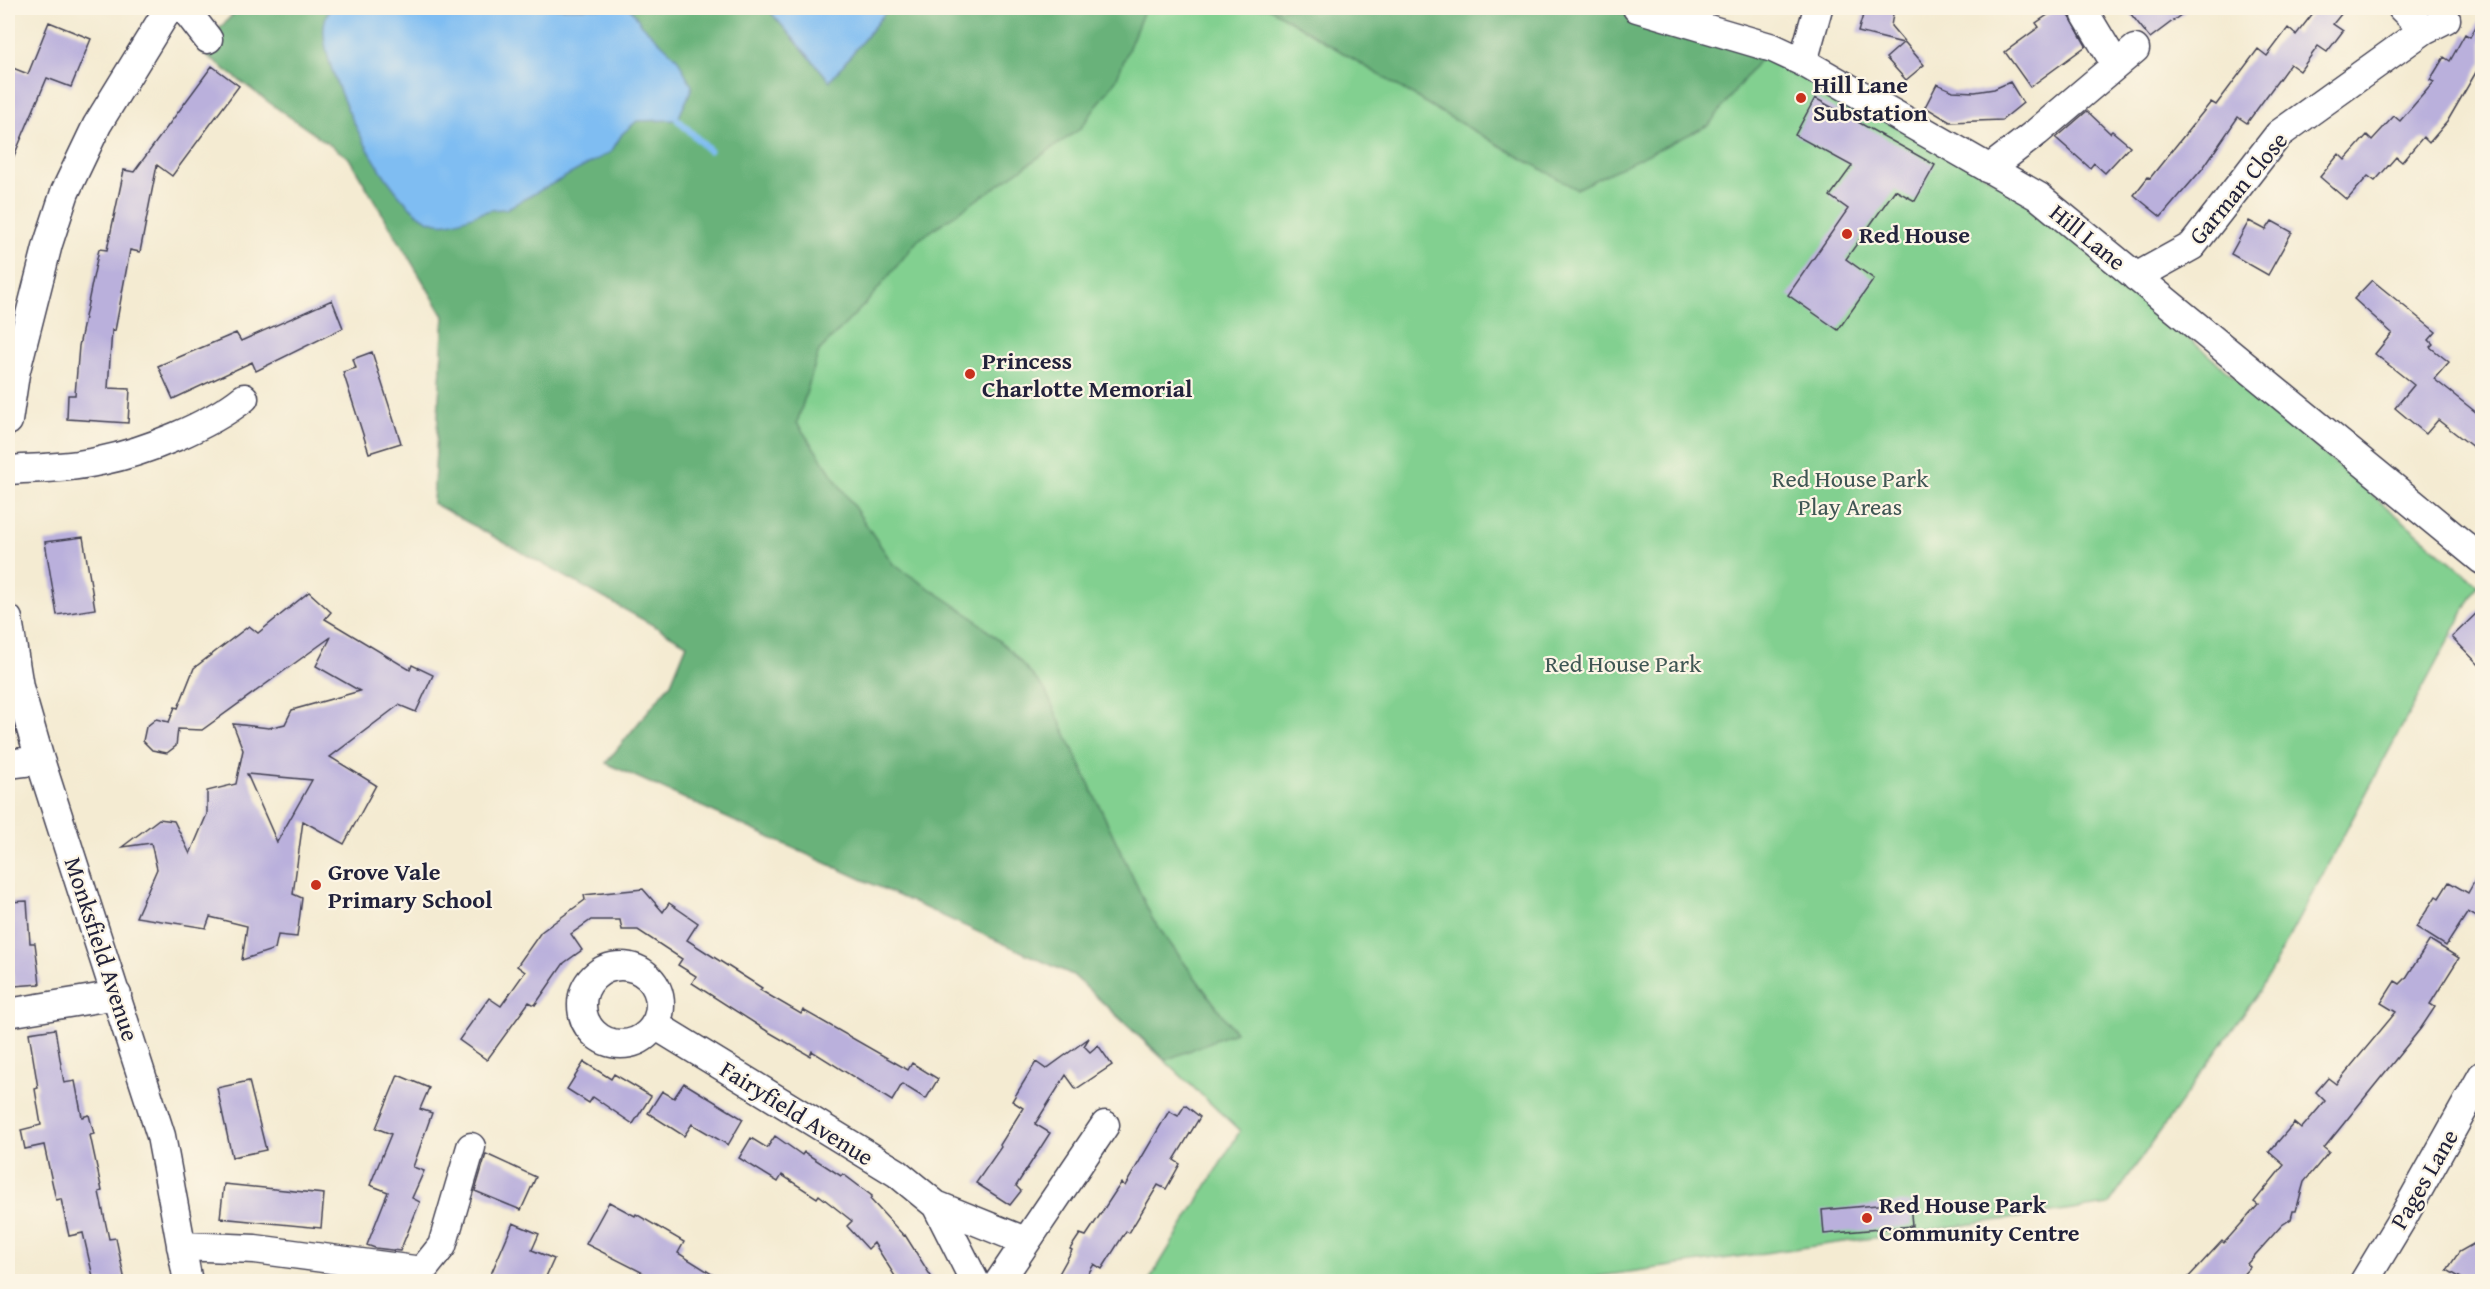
<svg xmlns="http://www.w3.org/2000/svg" width="2490" height="1289" font-family="'Gentium Book Plus',serif">
<style>
.green{fill:#82d090;stroke:#527966;stroke-width:1.5}
.forest{fill:#69b27a;stroke:#466a5a;stroke-width:1.5}
.water{fill:#7fbdf2;stroke:#507096;stroke-width:1.5}
.lines{fill:none;stroke-linecap:round;stroke-linejoin:round}
.stream{stroke:#7fbdf2;stroke-width:7}
.building{fill:#bab0dc;fill-rule:evenodd}
.minor-casing{stroke:#424052;stroke-width:31}
.minor{stroke:#fff;stroke-width:28}
.poi-dot{fill:#c8321e;stroke:#fcf5e5;stroke-width:2}
.labels{text-anchor:middle;dominant-baseline:central;stroke-width:4.5;stroke-linejoin:round;paint-order:stroke}
.poi-label{font-size:24px;font-weight:bold;fill:#22223b;stroke:#fcf5e5;text-anchor:start}
.street-label{font-size:24px;fill:#22223b;stroke:#fcf5e5}
.park-label{font-size:24px;fill:#3f5654;stroke:#fcf5e5}
</style>
<rect width="100%" height="100%" fill="#fcf5e5"/>
<filter id="ink" filterUnits="userSpaceOnUse"><feTurbulence type="fractalNoise" baseFrequency=".0167" numOctaves="2"/><feDisplacementMap in="SourceGraphic" scale="12" xChannelSelector="R" yChannelSelector="G"/><feConvolveMatrix kernelMatrix="1 2 1 2 8 2 1 2 1" color-interpolation-filters="sRGB"/></filter>
<filter id="wash" filterUnits="userSpaceOnUse"><feTurbulence type="fractalNoise" baseFrequency=".008" numOctaves="4" result="noise"/><feDisplacementMap in="SourceGraphic" scale="24" xChannelSelector="R" yChannelSelector="G"/><feGaussianBlur stdDeviation="1.35" result="paint"/><feColorMatrix in="noise" values="0 0 0 0 0 0 0 0 0 0 0 0 0 0 0 0 0 1.4 0 .05"/><feComposite in="paint" operator="in"/></filter>
<g filter="url(#wash)">
<rect width="100%" height="100%" fill="#f4ebd2"/>
<!-- green -->
<path class="green" d="M239,8H1604L1784,63L2033,202L2144,300L2478,585L2261,989L2108,1205L1565,1281H1149L1240,1131L1073,975L606,763L671,683L687,644L433,503L444,316L349,158L274,106L199,50Z"/>
<!-- forest -->
<path class="forest" d="M239,8H767L830,80L889,8H1145L1116,80L1080,129L918,240L869,300L819,351L797,423L893,564L971,616L1012,652L1045,690L1153,920L1235,1032L1166,1060L1073,975L606,763L671,683L687,644L433,503L444,316L349,158L274,106L199,50Z
M1269,8H1604L1762,56L1709,125L1576,189L1439,111Z"/>
<!-- water -->
<path class="water" d="M330,8H630L642,25L677,58L692,86C689,99 682,107 678,120L637,121L622,134L611,152L506,209C500,209 494,209 488,211C469,215 450,229 430,221C387,203 326,79 324,34C323,25 326,15 330,8Z
M767,8H889L830,81Z"/>
<g class="lines">
<!-- stream -->
<path class="stream" d="M678,120L709,150"/>
</g>
<g id="blocks">
<!-- building -->
<path class="building" d="M1865,8H1894L1891,26L1924,65L1906,80L1886,58L1903,43L1858,32Z
M2058,8H2063L2070,17L2086,46L2030,87L2005,52L2039,27L2036,23Z
M2126,8H2190L2150,38Z
M2317,8H2346L2333,24L2343,31L2327,52L2318,46L2300,71L2290,64L2247,123L2238,117L2203,168L2161,217L2134,195L2148,177L2150,178L2211,102L2216,105L2258,49L2267,56L2288,28L2296,35Z
M2482,16V62L2447,122L2429,143L2423,137L2402,162L2396,157L2375,181L2368,176L2347,200L2320,177L2339,154L2345,160L2367,135L2372,140L2394,116L2400,121L2434,82L2430,80L2444,57L2450,61L2465,34L2470,37Z
M49,22L91,39L71,87L47,78L8,170V66L28,74Z
M212,66L239,86L172,176L157,165L140,252L130,250L115,331L112,330L108,388L130,389L128,423L67,419L68,395H75L79,346L99,249L107,250L124,170L134,172Z
M2010,82L2023,103L2002,120L1950,122L1925,107L1937,84L1953,91L1975,92L1994,89Z
M1815,98L1935,165L1915,201L1895,190L1846,259L1874,279L1838,330L1788,295L1848,209L1830,196L1852,166L1795,135Z
M2087,111L2110,133L2112,131L2130,146L2105,173L2094,163L2090,168L2056,138Z
M2249,221L2266,230L2272,221L2292,232L2268,275L2231,254Z
M2372,280L2436,332L2429,340L2433,344L2430,347L2449,362L2434,379L2482,417V454L2438,420L2426,434L2395,408L2414,385L2375,354L2392,333L2354,299Z
M332,300L343,328L256,371L252,362L173,399L158,366L236,333L241,341Z
M372,352L401,443L369,453L343,372L356,368L353,359Z
M83,537L95,609L57,615L45,542Z
M309,592L331,612L325,619L410,670L412,665L433,675L416,712L399,705L330,757L376,785L344,844L303,821L293,894L302,898L297,937L278,935L275,949L242,960L247,926L210,917L206,928L136,917L157,869L151,843L122,847L159,819L174,821L190,854L207,814V791L236,784L243,750L233,724L269,728L285,724L292,710L360,691L316,666L331,637L202,730L178,729L176,746L167,753L152,750L143,741L146,727L156,719L169,722L175,707L178,708L194,668L249,626L258,633ZM247,774L312,780L277,842Z
M2482,608V668L2452,637Z
M2482,868V920L2468,912L2446,946L2416,927L2436,896L2439,898L2449,882L2468,893Z
M643,889L663,912L669,903L698,923L687,940L762,988L760,990L801,1014L803,1010L908,1070L912,1063L938,1079L926,1099L902,1084L892,1101L812,1051L810,1056L767,1031L692,983L696,976L678,965L682,959L638,930H622L620,920H591L571,934L582,950L564,963L535,1005L529,1002L487,1060L459,1040L489,998L501,1006L525,972L517,966L541,932L585,900L584,895Z
M27,901L30,943H35L40,984L14,986L8,931V902Z
M2430,940L2459,958L2430,1004L2435,1007L2421,1028L2324,1148L2329,1152L2304,1182L2296,1211H2293L2291,1219L2282,1225L2247,1264L2250,1267L2237,1281H2185L2222,1241L2224,1243L2258,1205L2254,1202L2284,1165L2269,1152L2294,1123L2301,1129L2325,1101L2316,1092L2328,1078L2336,1084L2396,1012L2381,1003L2395,981L2400,984L2406,978Z
M55,1029L64,1083L75,1081L82,1117L89,1115L94,1134L90,1135L102,1191L99,1192L109,1239L116,1238L125,1281H94L83,1233L69,1236L61,1199L56,1200L44,1145L25,1149L21,1130L41,1125L35,1089L38,1088L29,1033Z
M1089,1038L1084,1046L1090,1052L1098,1045L1112,1065L1076,1089L1066,1075L1035,1124L1050,1133L1016,1186L1021,1191L1010,1205L976,1183L1001,1147L1000,1145L1023,1108L1012,1101L1036,1062L1046,1069Z
M584,1062L611,1079L614,1074L651,1096L633,1124L593,1097L589,1103L567,1089Z
M398,1075L429,1088L420,1109L432,1113L413,1167L424,1171L412,1198L420,1202L400,1251L375,1248L367,1245L388,1192L370,1185L391,1134L376,1128Z
M249,1081L266,1150L232,1157L217,1088Z
M684,1083L743,1119L728,1145L692,1124L684,1136L648,1113L662,1091L674,1098Z
M1185,1105L1200,1117L1174,1160L1180,1164L1166,1189L1158,1185L1129,1233L1126,1231L1102,1269L1094,1264L1084,1281H1055L1072,1250L1070,1249L1080,1234L1086,1236L1121,1183L1125,1186L1169,1111L1178,1116Z
M775,1136L802,1155L804,1152L841,1176L843,1174L872,1196L870,1199L904,1236L905,1235L934,1281H898L874,1243L868,1249L847,1226L852,1221L819,1195L817,1198L782,1175L778,1182L739,1158L751,1138L767,1148Z
M486,1154L536,1177L521,1210L475,1191Z
M224,1184L324,1194L321,1228L220,1218Z
M609,1202L635,1216L636,1214L684,1242L678,1253L723,1281H659L586,1244Z
M1910,1202L1912,1226L1824,1234L1822,1210Z
M513,1223L539,1234L532,1250L554,1259L544,1281H488Z
M2482,1239V1281H2466L2447,1270L2459,1252Z"/>
</g>
</g>
<g filter="url(#ink)">
<use href="#blocks" fill-opacity="0" stroke="#424052" stroke-width="1.5"/>
<g class="lines">
<!-- minor casing -->
<g class="minor-casing">
<path id="minor" d="M184,8L208,39
M1637,8L1773,48L1803,62L2039,197L2482,560
M2402,8L2424,30
M2086,15L2116,65
M1803,62L1818,8
M1989,169L2037,132L2135,49
M2136,277L2192,246L2279,134L2424,30L2446,19
M8,421L15,374L48,244L65,192L97,125L169,8
M8,470C38,468 71,468 100,461C145,452 209,426 244,398
M8,619L19,687L40,760L161,1136L188,1282
M8,764L40,760
M582 1005a39 39 0 1 1 78 0a39 39 0 1 1-78 0Z
M8,1013L117,995
M655,1025L897,1173L936,1205L1025,1241
M936,1205L975,1282
M181,1246L255,1249L422,1271L442,1246L471,1147
M999,1282L1105,1125
M2364,1282L2402,1219L2482,1076"/>
</g>
<!-- minor -->
<use href="#minor" class="minor"/>
</g>
</g>
<!-- markers -->
<g class="poi-dot">
<circle cx="1801" cy="98" r="6"/>
<circle cx="1847" cy="234" r="6"/>
<circle cx="970" cy="374" r="6"/>
<circle cx="316" cy="885" r="6"/>
<circle cx="1867" cy="1218" r="6"/>
</g>
<g class="labels">
<!-- poi labels -->
<g class="poi-label">
<text x="1813" y="84">Hill Lane<tspan x="1813" dy="28">Substation</tspan></text>
<text x="1859" y="234">Red House</text>
<text x="982" y="360">Princess<tspan x="982" dy="28">Charlotte Memorial</tspan></text>
<text x="328" y="871">Grove Vale<tspan x="328" dy="28">Primary School</tspan></text>
<text x="1879" y="1204">Red House Park<tspan x="1879" dy="28">Community Centre</tspan></text>
</g>
<!-- street labels -->
<g class="street-label">
<text transform="translate(2238 188) rotate(-50)">Garman Close</text>
<text transform="translate(2088 237) rotate(39)">Hill Lane</text>
<text transform="translate(102 949) rotate(72)">Monksfield Avenue</text>
<text transform="translate(797 1113) rotate(32)">Fairyfield Avenue</text>
<text transform="translate(2424 1179) rotate(-60)">Pages Lane</text>
</g>
<!-- park labels -->
<g class="park-label">
<text x="1850" y="478">Red House Park<tspan x="1850" dy="28">Play Areas</tspan></text>
<text x="1623" y="663">Red House Park</text>
</g>
</g>
<!-- margin -->
<rect width="2490" height="1289" fill="none" stroke="#fcf5e5" stroke-width="30"/>
</svg>
